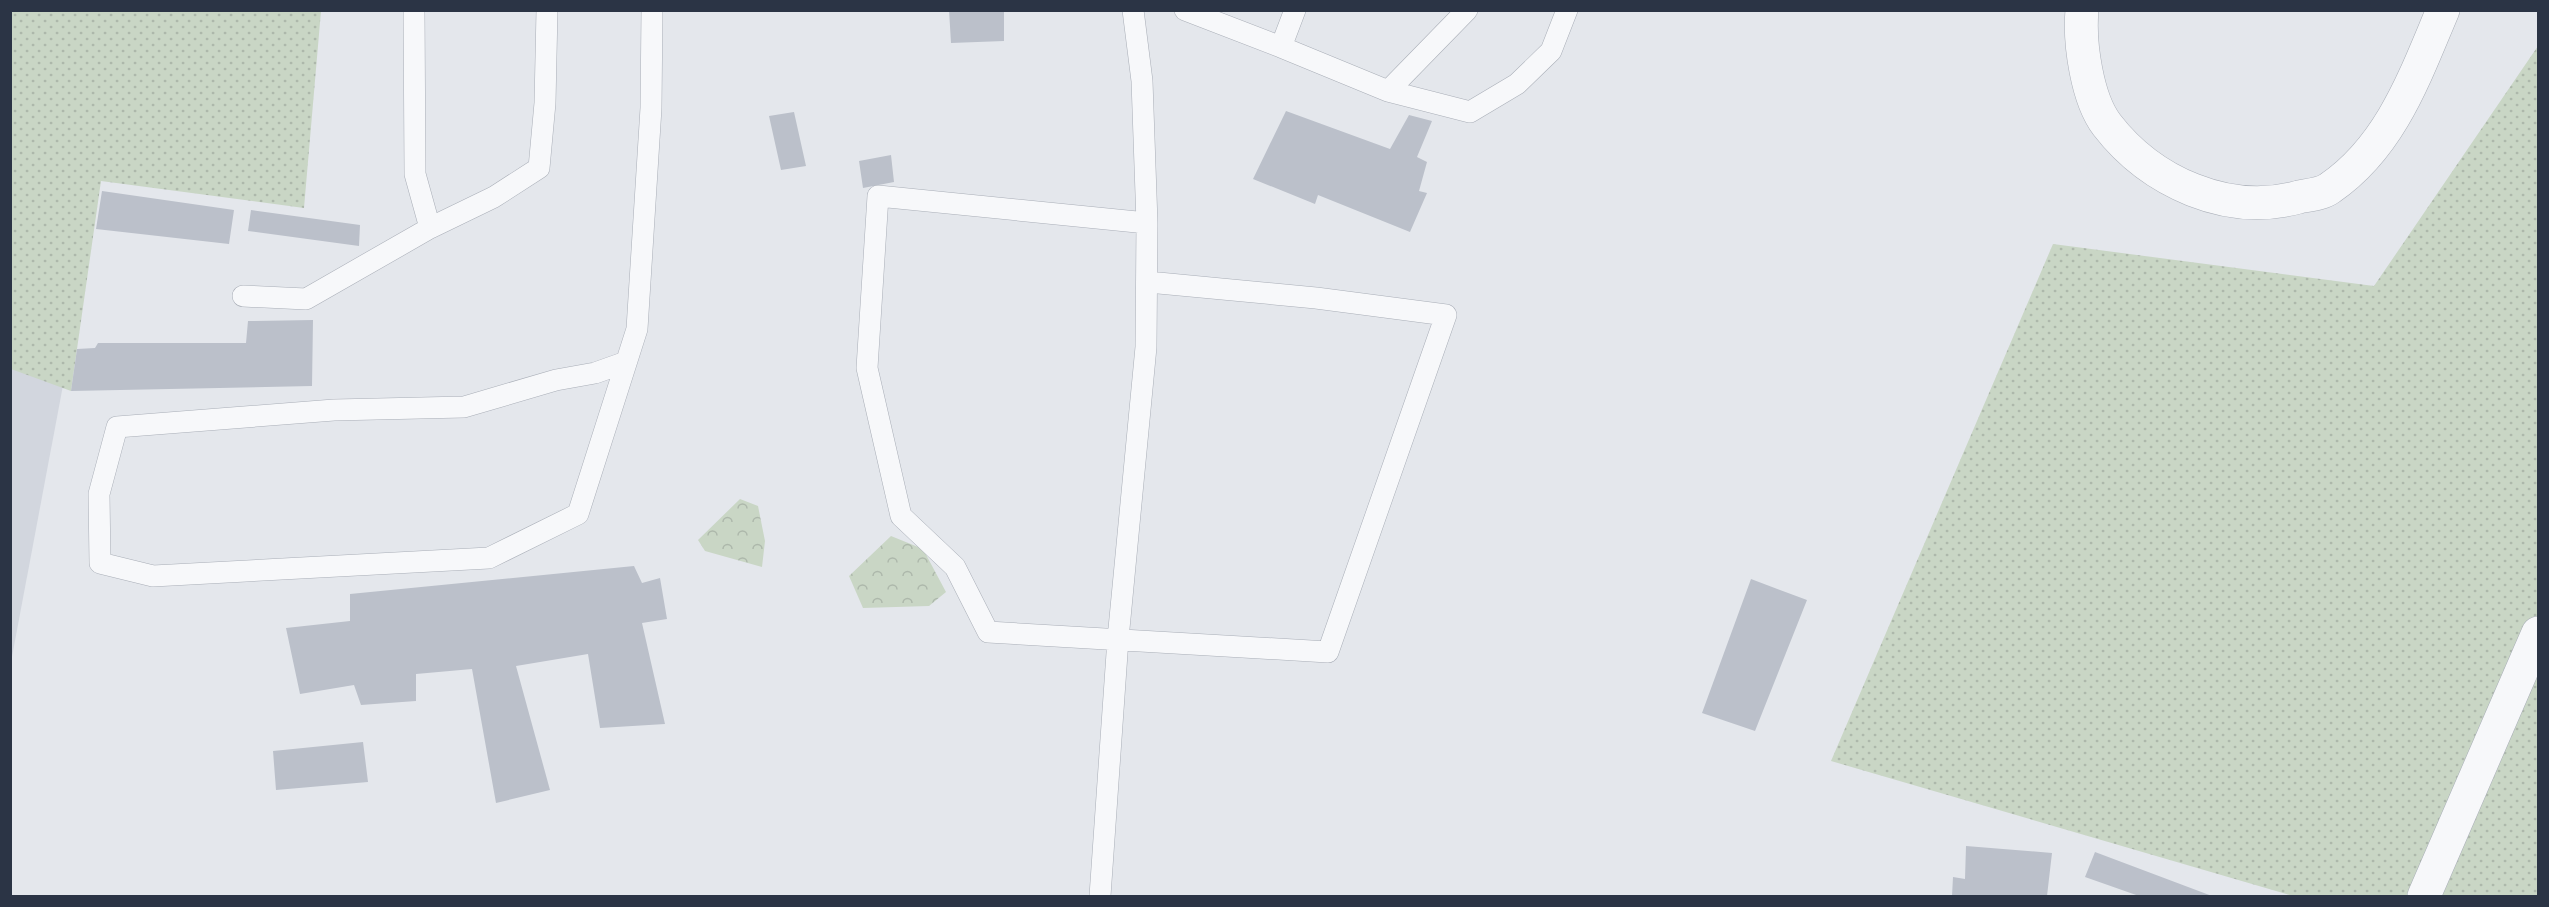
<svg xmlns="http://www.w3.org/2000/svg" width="2549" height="907" font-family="Montserrat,sans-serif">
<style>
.built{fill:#d2d6de}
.grass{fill:url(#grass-dots)}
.forest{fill:url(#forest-crowns)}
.building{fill:#bbc0ca}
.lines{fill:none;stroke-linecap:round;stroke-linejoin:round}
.lane-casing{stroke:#a9aeb7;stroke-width:22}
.street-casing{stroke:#a9aeb7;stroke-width:34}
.lane{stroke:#f7f8fa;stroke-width:21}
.street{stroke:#f7f8fa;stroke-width:33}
</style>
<defs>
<pattern id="grass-dots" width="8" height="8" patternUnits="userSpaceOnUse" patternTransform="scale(1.5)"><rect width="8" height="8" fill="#c9d6c5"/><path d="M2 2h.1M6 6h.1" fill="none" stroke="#adb8ab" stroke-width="1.8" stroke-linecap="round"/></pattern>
<pattern id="forest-crowns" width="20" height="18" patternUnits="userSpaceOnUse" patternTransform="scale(1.5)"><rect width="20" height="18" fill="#c9d6c5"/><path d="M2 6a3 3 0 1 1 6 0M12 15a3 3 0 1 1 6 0" fill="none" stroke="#adb8ab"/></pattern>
</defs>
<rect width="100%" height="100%" fill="#e4e7ec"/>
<!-- built -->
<path class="built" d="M11,363L64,380L11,662Z"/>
<!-- grass -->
<path class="grass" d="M10,11H321L304,208L101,181L71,391L11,369Z
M2538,46V896H2293L1831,761L2053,244L2374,286Z"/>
<!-- forest -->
<path class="forest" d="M740,499L758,506L765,541L762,567L705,551L698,540Z
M891,536L923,549L946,592L929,606L863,608L849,576Z"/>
<!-- building -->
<path class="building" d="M949,10H1004V41L951,43Z
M1286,111L1390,149L1409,115L1432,121L1417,157L1427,162L1419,191L1427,193L1410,232L1318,195L1315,204L1253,179Z
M794,112L806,166L781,170L769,116Z
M891,155L894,182L863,188L859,161Z
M102,191L234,210L229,244L96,229Z
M251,210L360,225L359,246L248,231Z
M313,320L312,386L71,391L77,349L95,348L98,343H246L248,321Z
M634,566L642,583L660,578L667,619L642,623L665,724L600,728L588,654L516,666L550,790L496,803L472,669L416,674V701L361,705L354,685L300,694L286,628L350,621V594Z
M1751,579L1807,600L1755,731L1702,713Z
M363,742L368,782L276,790L273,751Z
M1966,846L2052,853L2047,896H1952L1953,877L1965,879Z
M2095,852L2212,896H2139L2085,877Z"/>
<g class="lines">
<!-- lane casing -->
<g class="lane-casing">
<path id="lane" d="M414,10L415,174L430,228
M1133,10L1142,81L1147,223L878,196L867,368L901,516L955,567L988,632L1328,652L1446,315L1316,298L1148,282
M1185,10L1281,47L1295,10
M1281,47L1388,91L1470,112L1517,84L1551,51L1567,10
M1388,91L1467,10
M243,296L306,299L430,228L494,197L539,168L545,103L547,10
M626,362L595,373L556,380L464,407L334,410L117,427L99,494L100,563L153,576L489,558L578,514L637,329L651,108L652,10
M1100,896L1118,639L1146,347L1147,223"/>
</g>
<!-- street casing -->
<g class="street-casing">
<path id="street" d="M2082,10C2079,43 2087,99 2107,125C2151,182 2228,217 2299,197C2309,195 2322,194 2330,188C2391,146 2415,76 2443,10
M2424,896L2538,633"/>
</g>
<!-- lane -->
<use href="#lane" class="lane"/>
<!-- street -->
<use href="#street" class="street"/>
</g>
<!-- border -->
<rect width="2549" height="907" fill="none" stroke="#2b3445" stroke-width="24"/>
</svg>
